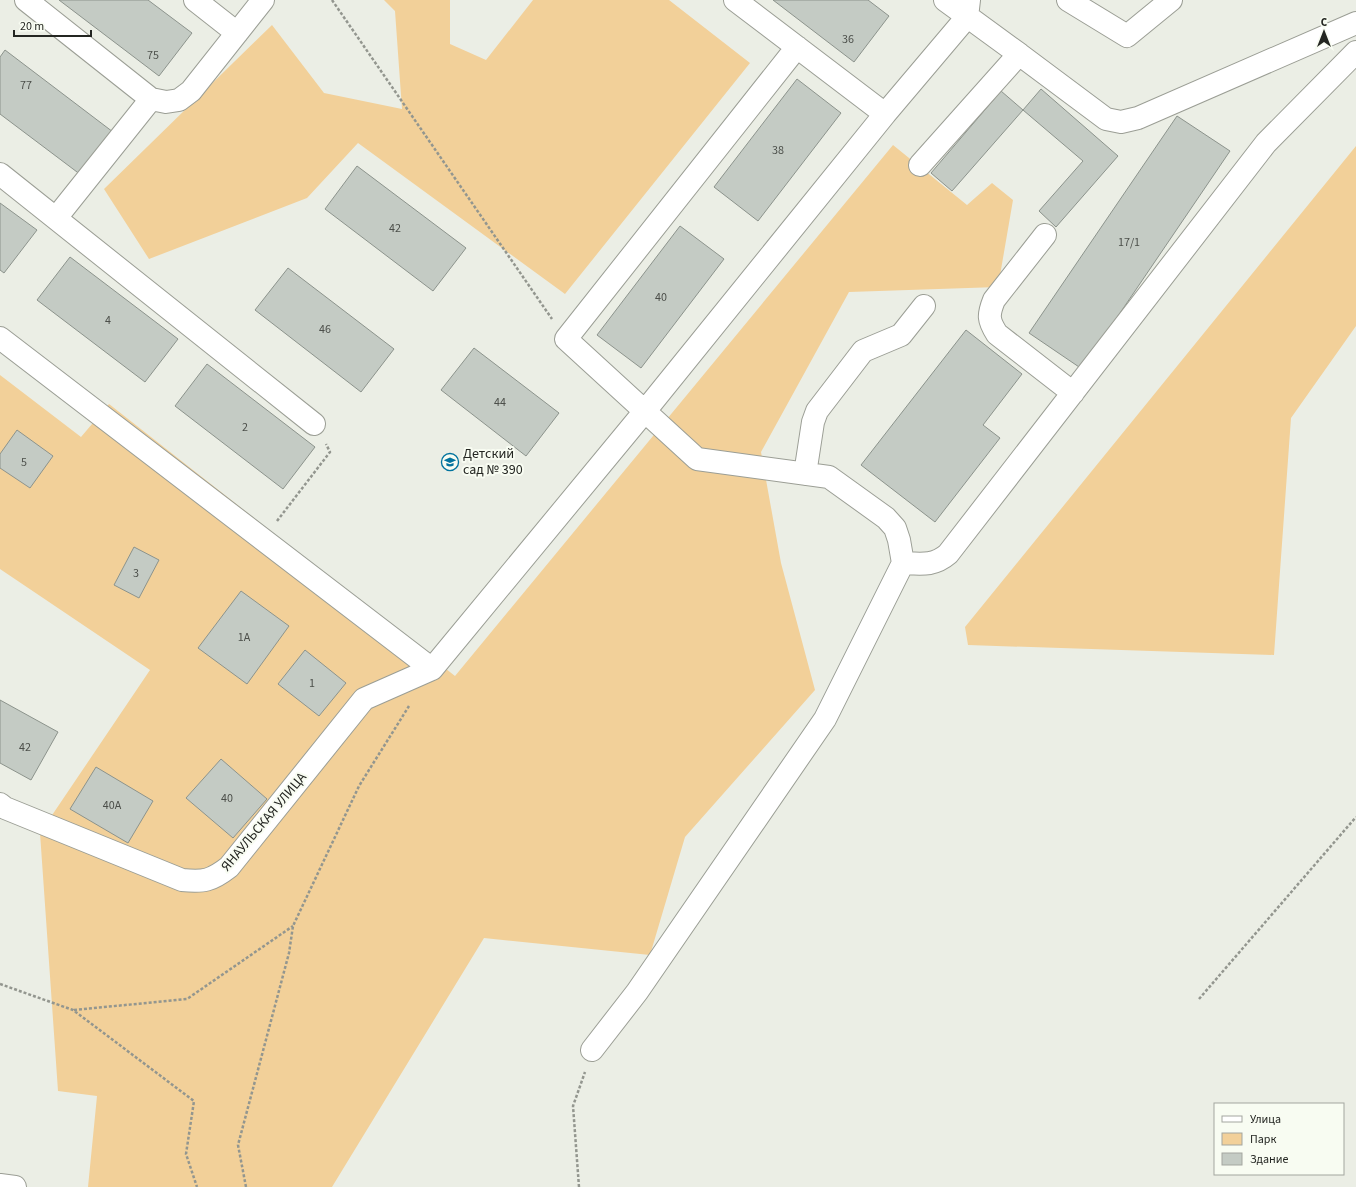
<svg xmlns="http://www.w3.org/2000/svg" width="1356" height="1187" font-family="'Source Sans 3',sans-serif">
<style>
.green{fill:#f2d099}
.building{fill:#c4cbc4;stroke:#8c938c}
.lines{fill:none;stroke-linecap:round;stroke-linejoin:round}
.minor-casing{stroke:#9b9e95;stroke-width:24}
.path{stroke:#93968f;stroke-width:2.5;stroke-dasharray:3 2;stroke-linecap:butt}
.minor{stroke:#fff;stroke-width:22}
.labels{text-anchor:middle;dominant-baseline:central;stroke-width:4;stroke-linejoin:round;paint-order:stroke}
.number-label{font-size:12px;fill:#4c4f4a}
.poi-label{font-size:14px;fill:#242622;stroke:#f8fcf2;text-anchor:start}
.street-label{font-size:14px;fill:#242622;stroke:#f8fcf2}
</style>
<rect width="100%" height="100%" fill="#ebeee5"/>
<!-- green -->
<path class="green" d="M384,0H450V44L486,60L533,0H669L750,63L565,294L358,143L307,198L149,259L104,189L272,25L324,93L402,109L395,11Z
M893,145L967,205L992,183L1013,200L998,287L849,292L761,452L781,563L815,690L685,837L650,955L484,938L332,1187H88L97,1096L58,1091L40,833L150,670L0,569V375L81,437L109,404L455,676Z
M1356,146V326L1291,418L1274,655L968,645L965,627Z"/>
<!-- building -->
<path class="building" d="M59,0H148L192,33L159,76Z
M773,0H868L889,16L854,62Z
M5,50L113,132L81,175L0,114V57Z
M797,79L841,113L758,221L714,187Z
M1041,89L1118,156L1056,227L1039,211L1083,161L1023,110Z
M1001,91L1023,110L952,191L931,173Z
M1177,116L1230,151L1082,369L1029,333Z
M357,166L466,248L433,291L325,209Z
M0,203L37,230L4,273L0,270Z
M680,226L724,259L641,368L597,335Z
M70,257L178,339L145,382L37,300Z
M288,268L394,349L361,392L255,310Z
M966,330L1022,374L983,425L1000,438L935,522L861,465Z
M474,348L559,413L526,456L441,390Z
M207,364L315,447L283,489L175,406Z
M17,430L53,456L30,488L0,468V454Z
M134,547L159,560L139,598L114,585Z
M241,591L289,626L247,684L198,648Z
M305,650L346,683L319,716L278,684Z
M0,700L58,732L31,780L0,763Z
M221,759L267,799L233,838L186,798Z
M96,767L153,801L128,843L70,809Z"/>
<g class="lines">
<!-- minor casing -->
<g class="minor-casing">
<path id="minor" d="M26,0L151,99L166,102L179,100L191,91L263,0
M195,0L237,33
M735,0L885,114
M1068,0L1127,36L1171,0
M1019,54L1106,119L1121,122L1138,118L1356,23
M920,165L1019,54L945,0
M0,174L314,424
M56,218L151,99
M1045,235L994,300C988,315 988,320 997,334L1073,393
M0,338L432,669
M805,474L813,422L817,411L863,351L901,335L924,306
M903,563C922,564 934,566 948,554L1266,143L1356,52
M0,804L5,808L182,880C204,882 211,881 229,867L364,699L432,669L645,411L885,114L967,17L969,0
M592,1050L637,992L825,719L903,563L899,540L895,528L886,518L829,477L697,459L566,339L797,47
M0,1185L15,1187"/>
</g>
<!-- path -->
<path class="path" d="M332,0L552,319
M277,521L330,452L326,444
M0,984L73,1010L194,1101L186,1154L197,1187
M1199,999L1356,817
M74,1010L187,999L293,926
M246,1187L238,1145L289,953L293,926L359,786L409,706
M579,1187L573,1106L585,1072"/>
<!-- minor -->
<use href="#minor" class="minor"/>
</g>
<!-- icons -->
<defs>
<g id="school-ring" transform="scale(0.9)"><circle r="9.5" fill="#f8fcf2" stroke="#02739e" stroke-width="1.5"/><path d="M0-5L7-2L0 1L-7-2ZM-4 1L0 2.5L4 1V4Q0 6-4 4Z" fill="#02739e"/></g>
</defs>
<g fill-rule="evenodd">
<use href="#school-ring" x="450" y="462"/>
</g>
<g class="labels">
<!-- number labels -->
<g class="number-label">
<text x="848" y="39">36</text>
<text x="153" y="55">75</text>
<text x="26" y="85">77</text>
<text x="778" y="150">38</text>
<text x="395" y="228">42</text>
<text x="1129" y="242">17/1</text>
<text x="661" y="297">40</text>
<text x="108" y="320">4</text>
<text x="325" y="329">46</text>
<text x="500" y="402">44</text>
<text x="245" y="427">2</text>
<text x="24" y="462">5</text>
<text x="136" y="573">3</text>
<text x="244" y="637">1А</text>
<text x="312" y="683">1</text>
<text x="25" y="747">42</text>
<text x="227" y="798">40</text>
<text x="112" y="805">40А</text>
</g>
<!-- poi labels -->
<g class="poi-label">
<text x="463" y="454">Детский<tspan x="463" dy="16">сад № 390</tspan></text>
</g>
<!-- street labels -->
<g class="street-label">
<text transform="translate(264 822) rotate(-50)">ЯНАУЛЬСКАЯ УЛИЦА</text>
</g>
</g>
<!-- legend -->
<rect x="1214" y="1103" width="130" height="72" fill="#f8fcf2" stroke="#a3a69f"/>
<rect x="1222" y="1116" width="20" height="6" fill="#ffffff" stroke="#a3a69f"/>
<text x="1250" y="1123" font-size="12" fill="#242622">Улица</text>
<rect x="1222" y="1133" width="20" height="12" fill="#f2d099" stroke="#a3a69f"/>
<text x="1250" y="1143" font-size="12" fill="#242622">Парк</text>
<rect x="1222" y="1153" width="20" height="12" fill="#c4cbc4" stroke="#a3a69f"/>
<text x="1250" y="1163" font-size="12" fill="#242622">Здание</text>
<!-- north arrow -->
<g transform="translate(1324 32)" stroke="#f8fcf2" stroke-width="3" paint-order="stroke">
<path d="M0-3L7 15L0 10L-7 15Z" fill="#242622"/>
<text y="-6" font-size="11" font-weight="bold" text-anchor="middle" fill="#242622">С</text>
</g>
<!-- scale -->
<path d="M14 30v6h77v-6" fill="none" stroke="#242622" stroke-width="2"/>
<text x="20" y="30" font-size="12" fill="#242622" stroke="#f8fcf2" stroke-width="3" paint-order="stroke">20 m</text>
</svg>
